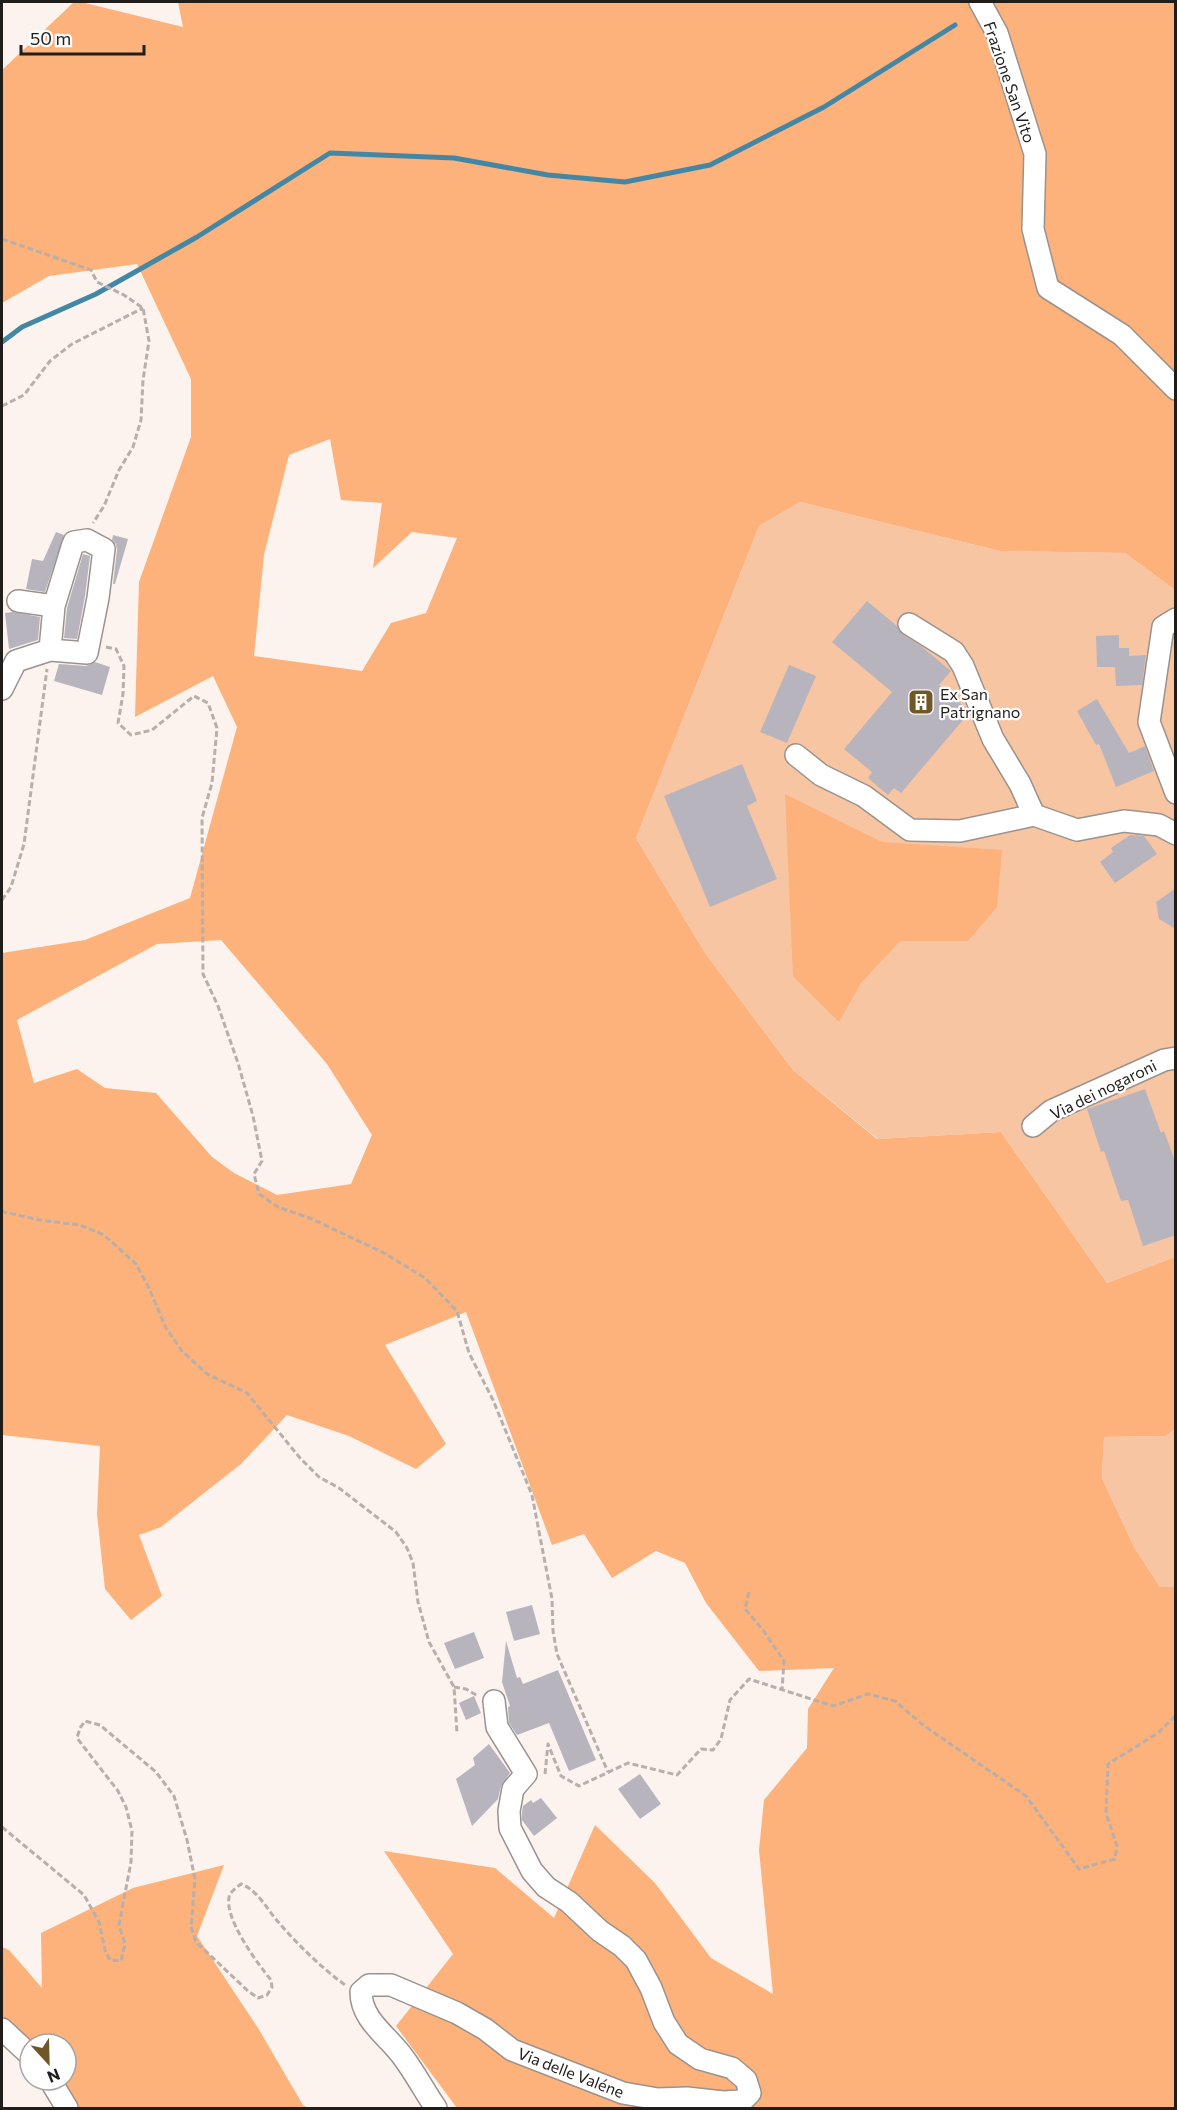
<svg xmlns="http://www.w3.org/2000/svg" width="1177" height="2110" font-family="Commissioner,sans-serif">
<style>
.green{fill:#f8c5a2}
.forest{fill:#fdb17b;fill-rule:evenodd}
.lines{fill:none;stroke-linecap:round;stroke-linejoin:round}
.stream{stroke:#4288a6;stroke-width:5}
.building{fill:#b7b4bd}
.minor-casing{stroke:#9a928d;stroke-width:24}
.path{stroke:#b7afab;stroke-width:3;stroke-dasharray:6 3;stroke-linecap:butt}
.minor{stroke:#fff;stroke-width:21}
.labels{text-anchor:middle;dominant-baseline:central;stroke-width:4.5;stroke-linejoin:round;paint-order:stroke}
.street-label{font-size:16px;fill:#201d1b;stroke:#fff}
.poi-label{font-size:16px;fill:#201d1b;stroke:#fff;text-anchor:start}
</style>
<rect width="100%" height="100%" fill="#fcf3ee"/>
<!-- green -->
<path class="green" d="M800,502L1000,551L1125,553L1175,590V1257L1107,1283L1001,1132L878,1139L793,1070L705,953L636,838L759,526Z
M1175,1429V1587H1160L1134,1547L1102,1478L1104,1437L1166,1436Z"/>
<!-- forest -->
<path class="forest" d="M74,2H81L183,27L178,2H1175V590L1125,553L1000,551L800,502L759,526L636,838L705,953L793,1070L877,1139L1001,1132L1107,1283L1175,1257V1429L1166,1436L1104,1437L1102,1478L1134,1547L1160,1587H1175V2108H457L396,2026L453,1954L384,1851L495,1868L554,1918L595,1825L655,1883L711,1958L773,1994L759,1850L764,1800L807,1748L808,1709L834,1668L759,1671L706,1603L685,1563L656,1551L612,1578L584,1534L552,1545L466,1312L385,1345L446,1444L416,1469L349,1436L287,1415L241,1464L161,1527L139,1535L162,1596L131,1620L105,1589L97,1514L100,1446L2,1435V953L85,940L190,898L237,727L213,676L135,717L139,582L191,437V379L137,264L49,276L2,303V70ZM330,439L341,500L382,503L373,568L412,532L457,538L426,613L391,623L362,671L254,656L264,555L289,455ZM221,940L327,1064L372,1135L351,1184L277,1195L234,1173L212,1157L156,1093L105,1088L77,1069L34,1083L17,1020L157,944Z
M785,794L882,842L1002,850L997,907L968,941H900L861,983L839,1022L793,976Z
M224,1865L197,1936L258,2028L303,2105L308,2108H74L51,2080H66V2044H30L2,2020V1947L9,1950L42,1988L41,1933L133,1888Z"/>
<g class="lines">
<!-- stream -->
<path class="stream" d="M2,342L22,327L96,294L197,237L330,153L454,158L548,175L625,182L710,165L824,107L955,25"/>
</g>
<!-- building -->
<path class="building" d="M56,532L64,535L45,592L26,589L32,559L43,561Z
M113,535L128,539L115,584H113L117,550L116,544L112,540Z
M83,554L90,556L85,596L77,639L64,638L67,608Z
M867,601L897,626L902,634L922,647L951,671L939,685L967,709L969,713L901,793L894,788L888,795L868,778L872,772L844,749L892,692L832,642Z
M13,612L40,617L38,640L9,649L5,613Z
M1119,635V648H1129V656L1146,655L1142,685L1116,686L1115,667H1097L1096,636Z
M95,662L110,667L102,695L54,681L59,664L86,666Z
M789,665L816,676L787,743L760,732Z
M1097,699L1129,753L1145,746L1154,771L1116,787L1099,744L1096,745L1077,711Z
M742,764L757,801L747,806L777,879L710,907L664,796Z
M1130,835L1144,836L1157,854L1115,883L1100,862L1113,852L1111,848Z
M1176,888V929L1159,919L1156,902Z
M1145,1089L1161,1133L1164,1131L1176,1164V1235L1143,1246L1128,1200L1121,1201L1104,1151L1101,1152L1087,1109Z
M532,1605L540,1634L514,1641L506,1612Z
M474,1632L484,1658L455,1669L444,1643Z
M506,1641L517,1678L520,1677L523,1684L558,1670L596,1760L569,1771L549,1723L517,1735L509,1723L508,1707L510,1706L502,1682Z
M474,1696L481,1713L466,1720L459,1703Z
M489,1744L510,1773L501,1786L498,1799L472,1826L456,1779L475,1765L473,1758Z
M640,1774L661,1804L640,1819L618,1789Z
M541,1798L557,1818L534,1836L522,1820V1812L523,1806L531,1800L533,1803Z"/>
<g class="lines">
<!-- minor casing -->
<g class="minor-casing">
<path id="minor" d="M980,2L997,33L1035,154L1033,229L1048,288L1122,335L1176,389
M18,601L54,606
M1176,619L1163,627L1149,722L1176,793
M909,624L954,652L963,666L993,739L1020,784L1034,815
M2,689L16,661L50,650L87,653L98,598L104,549L87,540L74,542L72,547L54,606L50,650
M796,755L821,775L864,796L910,830L960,831L1034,815
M1034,815L1077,830L1124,821L1159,825L1176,834
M1033,1126L1051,1111L1164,1060L1176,1058
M2,2029L30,2055
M50,2080L67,2108
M436,2108C425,2092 415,2073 403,2057C388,2036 361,2020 361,1992L369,1985H391L457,2013L485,2029L512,2050L623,2093L658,2099L687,2098L723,2102L742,2101L750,2093L746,2080L732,2068L700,2059L678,2044L664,2022L651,1988L636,1960L622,1946L600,1931L569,1902L546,1887L532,1871L510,1828L509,1811L513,1789L526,1774L497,1727L494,1701"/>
</g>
<!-- path -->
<path class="path" d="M2,239L91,270L97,282L124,295L143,308L149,341L143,380L141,420L133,447L119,470L104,506L93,523
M2,406L24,395L50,361L72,344L143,308
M106,647L116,649L124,666L123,694L118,723L131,735L152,730L194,696L208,703L217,728L212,783L202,818L203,974L218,1006L238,1063L253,1116L262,1161L254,1174L259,1194L278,1207L312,1219L384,1253L425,1278L457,1311L469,1353L493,1400L532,1495L552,1599L553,1631L557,1654L608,1772
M2,900L11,887L24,844L47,669
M2,1210L4,1212L40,1220L80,1225L104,1235L136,1264L148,1286L166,1328L182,1351L207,1374L247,1393L300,1458L319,1477L339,1488L396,1532L407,1548L413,1563L418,1602L429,1642L454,1687L457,1733
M749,1592L745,1609L763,1630L784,1661L782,1690
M454,1687L466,1689L478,1696
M545,1774L548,1744L561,1776L579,1786L628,1763L677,1775L701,1749L713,1750L721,1739L730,1700L749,1679L833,1706L868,1694L895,1701L923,1725L1026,1796L1079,1869L1115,1859L1117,1846L1106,1813L1108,1764L1158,1733L1176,1715
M2,1827L84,1895L99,1922L105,1950L110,1960L121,1961L125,1944L119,1925L131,1862L132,1831L126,1807L118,1791L77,1738L80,1728L85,1721L100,1725L156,1772L174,1796L187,1840L195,1879L191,1927L196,1942L248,1991L258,1998L267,1995L272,1987L271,1980C258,1964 221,1915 230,1894C233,1890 237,1887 241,1884C259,1891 267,1910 280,1924C299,1946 322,1968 345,1985"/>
<!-- minor -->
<use href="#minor" class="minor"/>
</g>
<!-- icons -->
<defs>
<g id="building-square" transform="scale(1.35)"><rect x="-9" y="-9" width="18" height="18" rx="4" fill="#6f5728" stroke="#fff"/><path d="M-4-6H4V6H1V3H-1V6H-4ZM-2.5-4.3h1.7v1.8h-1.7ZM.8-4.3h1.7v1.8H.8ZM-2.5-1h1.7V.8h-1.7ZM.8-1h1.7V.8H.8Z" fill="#fff"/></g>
</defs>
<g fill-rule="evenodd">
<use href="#building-square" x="921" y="702"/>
</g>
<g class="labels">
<!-- street labels -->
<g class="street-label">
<text transform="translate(1010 82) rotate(71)">Frazione San Vito</text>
<text transform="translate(1103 1089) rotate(-26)">Via dei nogaroni</text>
<text transform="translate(571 2072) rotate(21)">Via delle Valéne</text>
</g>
<!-- poi labels -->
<g class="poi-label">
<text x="940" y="693">Ex San<tspan x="940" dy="18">Patrignano</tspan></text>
</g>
</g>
<!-- border -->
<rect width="1177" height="2110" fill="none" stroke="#201d1b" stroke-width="6"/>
<!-- north arrow -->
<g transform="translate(48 2062) rotate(158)"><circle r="28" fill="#ffffff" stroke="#a6a5a4" stroke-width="1.5"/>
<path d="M0-4.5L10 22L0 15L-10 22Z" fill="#6f5728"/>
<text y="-9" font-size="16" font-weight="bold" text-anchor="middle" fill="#201d1b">N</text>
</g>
<!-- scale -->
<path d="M21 45v9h123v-9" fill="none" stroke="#201d1b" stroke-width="3"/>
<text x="30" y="45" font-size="18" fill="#201d1b" stroke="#ffffff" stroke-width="4.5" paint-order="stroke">50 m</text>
</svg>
